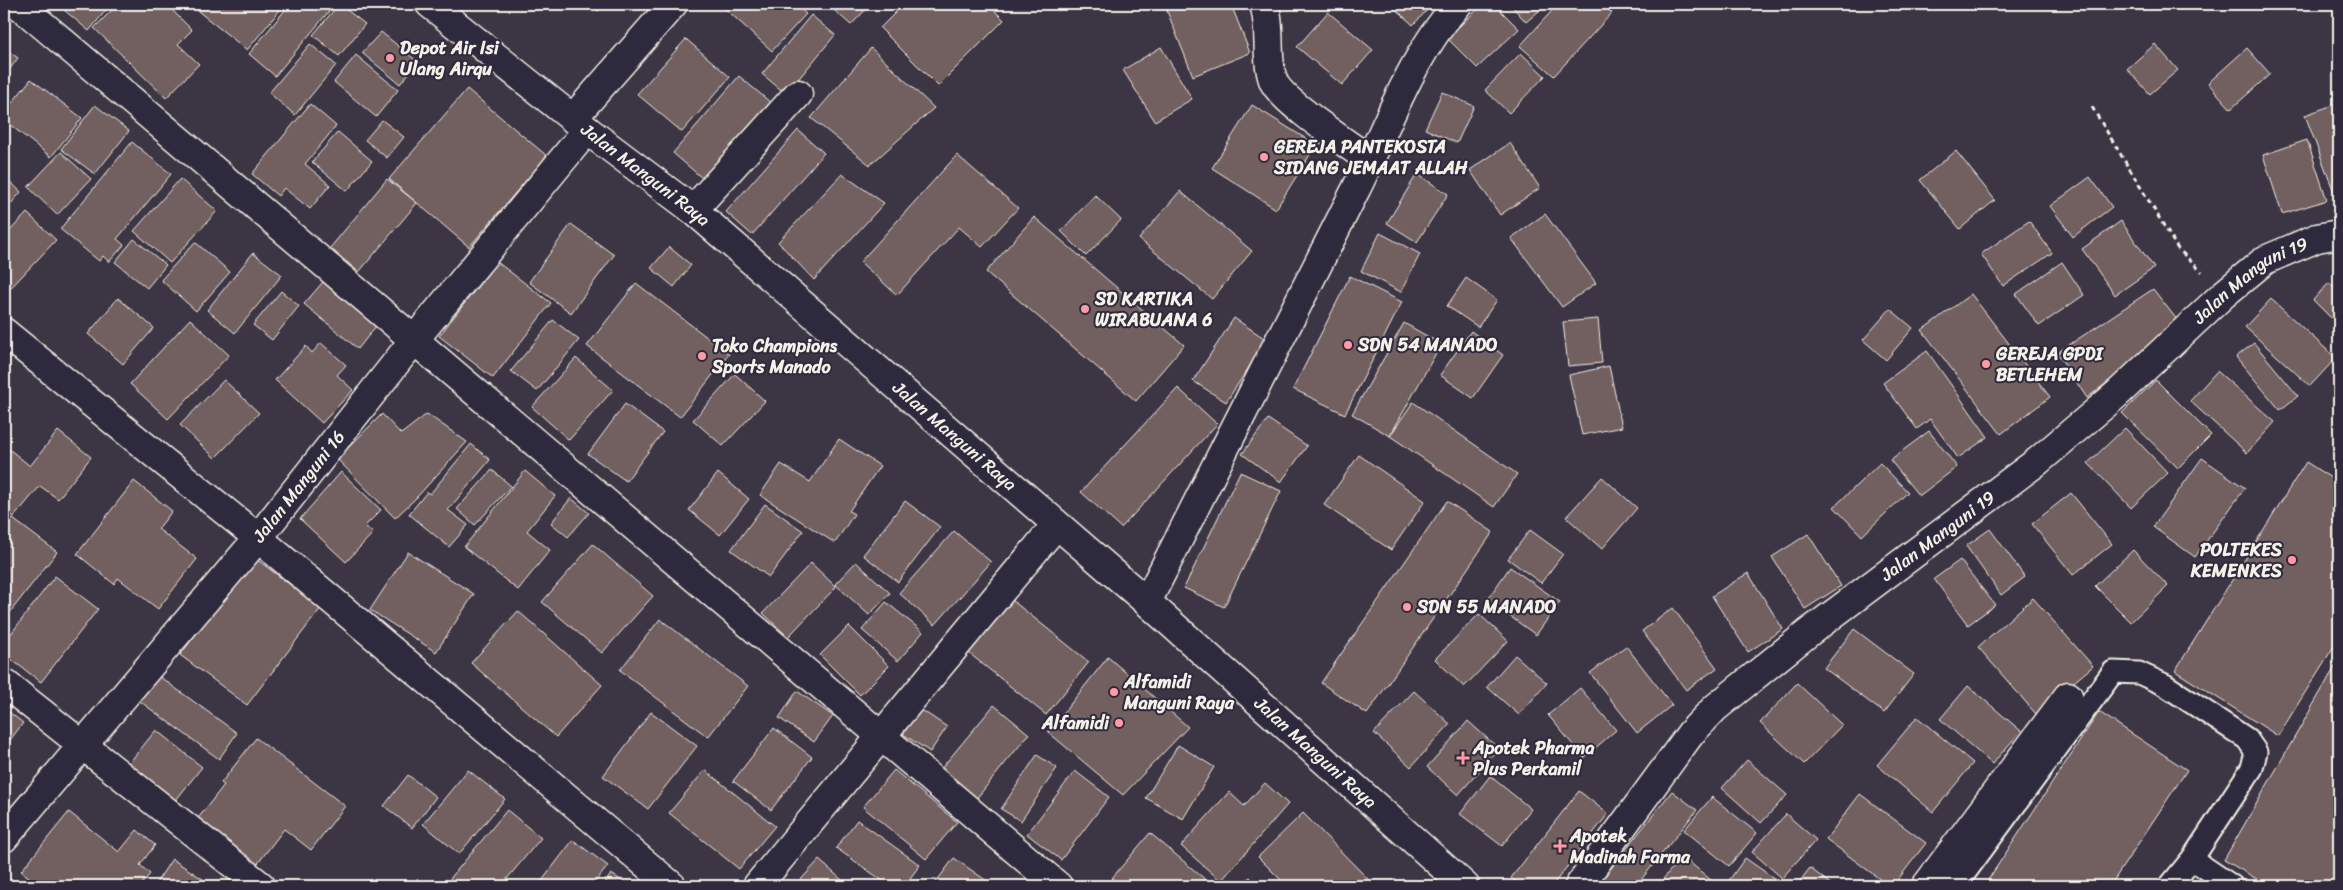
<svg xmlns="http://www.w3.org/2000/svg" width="2343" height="890" font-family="Sriracha,sans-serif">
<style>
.building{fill:#725f5f;stroke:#f4f1e8}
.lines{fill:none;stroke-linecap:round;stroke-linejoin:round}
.lane-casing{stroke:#f4f1e8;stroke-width:25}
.street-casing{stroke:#f4f1e8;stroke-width:31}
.secondary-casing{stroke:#f4f1e8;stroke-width:31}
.path{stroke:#f4f1e8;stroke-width:3;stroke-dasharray:5 4;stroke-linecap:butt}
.lane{stroke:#2f2a3d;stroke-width:21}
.street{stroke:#2f2a3d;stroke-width:28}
.secondary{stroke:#2f2a3d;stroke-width:28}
.poi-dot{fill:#ff9aa2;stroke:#2f2a3d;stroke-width:2}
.labels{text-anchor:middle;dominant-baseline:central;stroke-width:4;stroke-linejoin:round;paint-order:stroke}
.poi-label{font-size:18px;font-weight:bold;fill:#f4f1e8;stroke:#2f2a3d;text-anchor:start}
.street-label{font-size:18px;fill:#f4f1e8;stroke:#2f2a3d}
</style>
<rect width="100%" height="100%" fill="#3c3544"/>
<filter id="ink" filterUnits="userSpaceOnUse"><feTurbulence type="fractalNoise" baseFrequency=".02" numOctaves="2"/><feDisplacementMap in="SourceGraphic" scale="10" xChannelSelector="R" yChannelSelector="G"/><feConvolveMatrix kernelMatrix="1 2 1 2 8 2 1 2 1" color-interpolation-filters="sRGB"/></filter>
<g filter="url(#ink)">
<!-- building -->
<path class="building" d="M57,4H111L89,31Z
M118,4H166L192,30L178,44L199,64L166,98L94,28Z
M189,4H285L247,50Z
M290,4H335L275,76L249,54Z
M339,4L365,24L339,56L313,35Z
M592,4H606L598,11Z
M720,4H795L806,14L772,51Z
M827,4H871L851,25Z
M904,4H988L1004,20L938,86L880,28Z
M1172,4H1231L1250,53L1193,76L1165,6Z
M1390,4H1433L1413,25Z
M1483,4H1494L1519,29L1477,68L1447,38Z
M1510,4H1547L1526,22Z
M1558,4H1602L1612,13L1554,76L1520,46Z
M1328,12L1373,50L1342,85L1297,47Z
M811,15L835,35L786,94L762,74Z
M381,32L418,62L400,84L362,53Z
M686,39L730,77L682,132L637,94Z
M310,44L336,65L295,115L269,93Z
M2155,44L2178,70L2150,94L2127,69Z
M1161,47L1192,99L1155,121L1123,70Z
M4,48L18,58L4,77Z
M871,48L934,108L870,165L811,118Z
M2247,48L2270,74L2231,109L2208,83Z
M1521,53L1545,76L1509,113L1485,90Z
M356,55L398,90L376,117L334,82Z
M739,76L777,108L709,184L673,153Z
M31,79L82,118L51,157L4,120V113Z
M467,89L547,156L469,247L389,179Z
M1442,92L1474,106L1457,143L1425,129Z
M2339,103V199L2337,200L2305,115Z
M310,104L336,126L305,164L330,185L310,209L284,188L278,196L252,174Z
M95,105L129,131L95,174L61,149Z
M1252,105L1316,145L1276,209L1212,168Z
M382,120L404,137L387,158L365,140Z
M798,130L824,153L752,235L726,212Z
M338,132L372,161L347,191L312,162Z
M2307,140L2327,200L2282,214L2263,155Z
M132,142L171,174L117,239L124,245L109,262L103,256L99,261L60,229Z
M1510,143L1540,188L1500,215L1470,170Z
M1956,151L1995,200L1960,229L1920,180Z
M61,152L91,179L57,215L28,187Z
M957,155L1018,208L982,247L959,227L897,295L860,262Z
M842,174L884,203L814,280L778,242Z
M1417,174L1448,194L1417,242L1387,223Z
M4,176L21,192L4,212Z
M2090,177L2112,207L2073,237L2050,206Z
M180,179L217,211L170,263L134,231Z
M387,179L417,203L359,272L330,248Z
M1180,191L1252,251L1212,299L1139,239Z
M1095,195L1121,220L1086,256L1061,231Z
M27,213L56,240L4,295V237Z
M1545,214L1596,283L1562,307L1511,238Z
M1034,217L1184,345L1136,401L986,272Z
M2029,221L2052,253L2003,286L1981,254Z
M2121,221L2154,268L2115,295L2082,249Z
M571,224L614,255L571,313L529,282Z
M1380,233L1420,254L1401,292L1361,271Z
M134,239L166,265L147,288L115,262Z
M195,242L230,272L196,311L161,280Z
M669,247L691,265L674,287L651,268Z
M253,253L282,275L235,333L207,310Z
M497,262L551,303L493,378L439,336Z
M2062,262L2084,295L2039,326L2016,294Z
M1350,276L1402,302L1345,414L1293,389Z
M1466,278L1497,300L1478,327L1447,306Z
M323,282L376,326L358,349L304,304Z
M636,283L729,354L680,417L587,346Z
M2329,283L2339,292V326L2313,300Z
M2153,289L2181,325L2087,398L2057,353Z
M281,291L299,306L272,340L253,325Z
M1971,294L2050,397L2001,434L1922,330Z
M118,298L154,328L123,364L88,334Z
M2271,299L2336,358L2310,386L2245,327Z
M1890,309L1913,328L1886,360L1863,340Z
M1234,318L1267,340L1226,402L1193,381Z
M190,319L229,355L168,419L130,384Z
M1598,319L1602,363L1568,366L1563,322Z
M553,320L579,340L537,391L511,371Z
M1404,323L1441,344L1390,436L1352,414Z
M1471,331L1503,355L1473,398L1440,375Z
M321,343L346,365L337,375L353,390L322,423L275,380L306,346L312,353Z
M2254,343L2298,396L2280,410L2236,357Z
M1927,351L1988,437L1958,458L1930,419L1917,429L1883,383Z
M576,358L613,390L569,440L532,407Z
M1609,366L1622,427L1582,435L1569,375Z
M2217,371L2275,422L2247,453L2190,401Z
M735,374L765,401L723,446L693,420Z
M224,380L259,413L215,458L180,425Z
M2156,380L2211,435L2178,468L2122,413Z
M1178,388L1217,424L1121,528L1081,492Z
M1413,402L1517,474L1494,507L1390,436Z
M625,404L663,432L626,481L588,454Z
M382,414L401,434L427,414L467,442L416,498L395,518L337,459Z
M1268,419L1307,446L1281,482L1242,454Z
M2125,428L2168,473L2131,508L2088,463Z
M58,431L91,457L58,499L40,486L14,517L4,509V445L30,466Z
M1929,431L1957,467L1919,496L1890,460Z
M839,439L880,466L849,511L854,514L835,543L760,495L781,464L810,482Z
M471,444L490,460L448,510L468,525L449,547L409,514L427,492L430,494Z
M1359,455L1425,501L1391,550L1324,505Z
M2202,458L2245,488L2195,557L2153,527Z
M2306,462L2339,483V638L2278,736L2175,671Z
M1880,463L1908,492L1862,536L1834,507Z
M492,470L511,486L475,525L457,509Z
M525,471L555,496L527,531L550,550L518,590L464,547Z
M341,472L381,510L365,526L373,533L346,562L300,519Z
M1240,472L1281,491L1224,607L1184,588Z
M718,473L749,499L720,535L689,510Z
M1602,477L1637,508L1602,549L1566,517Z
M134,481L172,511L158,529L197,559L158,609L118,578L114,584L77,554Z
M2071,493L2112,544L2073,575L2032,524Z
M571,498L589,513L568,537L551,523Z
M905,501L940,527L898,582L863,555Z
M1447,501L1493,532L1367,714L1321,683Z
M765,504L803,531L769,577L731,550Z
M5,513L57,552L4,620V515Z
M1990,529L2025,577L2001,595L1966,546Z
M1530,530L1563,554L1541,583L1508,559Z
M954,531L991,562L935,625L899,593Z
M1808,534L1841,586L1805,609L1772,557Z
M593,544L653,596L602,653L542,602Z
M2133,550L2168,586L2131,622L2095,586Z
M408,552L474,594L436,652L370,610Z
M255,558L321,608L247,705L180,655Z
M1960,560L1995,605L1968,625L1934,579Z
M856,562L890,593L869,615L835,584Z
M811,563L836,587L788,637L763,613Z
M1510,567L1560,602L1536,635L1487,600Z
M1748,573L1783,629L1748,652L1712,596Z
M55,576L98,609L41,682L4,654V643Z
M1008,597L1089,662L1046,715L965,650Z
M2033,598L2093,666L2036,714L1978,647Z
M886,602L923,632L898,661L862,630Z
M1673,608L1717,668L1686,690L1642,631Z
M518,611L602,685L556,737L471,663Z
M1479,614L1508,641L1464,687L1435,659Z
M660,619L748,686L708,737L620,670Z
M849,626L889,666L860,695L820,655Z
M1854,629L1914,674L1884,713L1824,668Z
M1626,646L1672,705L1637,733L1590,673Z
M1515,655L1547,683L1519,715L1487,687Z
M1108,657L1188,727L1123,795L1048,732Z
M2339,660V886H2269L2224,860Z
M153,672L237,733L219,759L134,697Z
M1797,683L1842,725L1804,764L1760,723Z
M1968,686L2021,731L1992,764L1940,719Z
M1580,688L1616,730L1584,758L1548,715Z
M797,691L833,716L814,742L779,718Z
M1414,691L1450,724L1411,767L1374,733Z
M994,705L1029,734L976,799L940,770Z
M4,708L23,723L4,748Z
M920,709L947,727L930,752L903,734Z
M651,712L697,746L648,809L603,776Z
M2099,712L2187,770L2110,886H1984Z
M1917,717L1973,763L1933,812L1877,765Z
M1468,721L1499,749L1458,795L1427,767Z
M774,728L812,757L771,810L733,781Z
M156,730L202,767L172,805L125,768Z
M256,738L345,806L311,850L284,829L252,871L192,826L224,785L221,783Z
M1178,745L1214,767L1183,819L1146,798Z
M1037,755L1057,768L1021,821L1001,809Z
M1747,760L1787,795L1761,823L1722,788Z
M468,770L505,799L459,854L423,824Z
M705,770L775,826L739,869L669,813Z
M894,770L957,822L926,859L863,807Z
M1075,771L1109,797L1061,860L1027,834Z
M408,775L436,797L412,828L384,806Z
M1490,776L1531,809L1502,846L1460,814Z
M1265,783L1288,804L1221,881L1181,846L1229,792L1244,806Z
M1579,791L1608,814L1552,886H1521L1511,878Z
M1672,791L1697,810L1636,886H1597Z
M1860,794L1926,843L1893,886H1889L1826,839Z
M1712,797L1757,833L1729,866L1684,830Z
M507,810L541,838L501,886H444Z
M69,812L119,852L137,830L155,845L140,865L150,874L140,886H40L21,871Z
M1303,813L1370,881L1365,886H1287L1258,857Z
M1786,814L1816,840L1782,878L1752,852Z
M857,820L920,865L904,886H890L836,848Z
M1150,833L1213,886H1121L1112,878Z
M573,840L608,866L592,886H538Z
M1682,856L1712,881L1708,886H1661L1659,884Z
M954,858L994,886H933Z
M1745,858L1778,881L1775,886H1725Z
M172,859L209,883L207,886H154Z
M819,860L849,886H795Z
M1810,868L1833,886H1796Z
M611,874L631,886H603Z
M1250,877L1259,886H1239Z"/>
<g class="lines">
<!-- lane casing -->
<g class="lane-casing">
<path id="lane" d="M2192,859L2232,886
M1955,886L2113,672L2139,673L2165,685L2247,739L2256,752L2252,768L2192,859L2170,886"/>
</g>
<!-- street casing -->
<g class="street-casing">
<g id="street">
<path d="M18,4L1058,886"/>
<path d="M1264,4C1272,28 1265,57 1273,80C1280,101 1350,145 1371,161"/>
<path d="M573,118L673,4"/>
<path d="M693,210L798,94"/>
<path d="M4,332L258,538L672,886"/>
<path d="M1147,602C1216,465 1286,328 1355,191C1387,128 1410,57 1458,4"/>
<path d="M4,683L261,886"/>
<path id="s1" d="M4,838L258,538L414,340L587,130"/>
<path d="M757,886L1056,525"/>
<path id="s2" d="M1579,886L1691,733L1715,708L1808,633L2038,461L2116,395L2224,294L2265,260L2317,238L2339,234"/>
<path d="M1926,886L2068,696"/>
</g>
</g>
<!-- secondary casing -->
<g class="secondary-casing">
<g id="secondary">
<path id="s3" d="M430,4L587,130L693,210L1147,602L1465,886"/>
</g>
</g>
<!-- path -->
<path class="path" d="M2092,107L2178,249L2202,272"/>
<!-- lane -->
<use href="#lane" class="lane"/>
<!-- street -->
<use href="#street" class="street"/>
<!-- secondary -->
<use href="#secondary" class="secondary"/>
</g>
</g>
<!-- markers -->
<g class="poi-dot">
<circle cx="390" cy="58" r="5"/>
<circle cx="1264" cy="157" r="5"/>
<circle cx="1085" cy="309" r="5"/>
<circle cx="1348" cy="345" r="5"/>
<circle cx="702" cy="356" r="5"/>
<circle cx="1986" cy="364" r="5"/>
<circle cx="2292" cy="560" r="5"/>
<circle cx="1407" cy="607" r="5"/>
<circle cx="1114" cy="692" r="5"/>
<circle cx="1119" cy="723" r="5"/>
<path d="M1460.5 750.5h5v5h5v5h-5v5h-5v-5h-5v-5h5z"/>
<path d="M1557.5 838.5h5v5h5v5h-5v5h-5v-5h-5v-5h5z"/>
</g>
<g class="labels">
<!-- poi labels -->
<g class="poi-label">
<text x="400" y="48">Depot Air Isi<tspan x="400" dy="21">Ulang Airqu</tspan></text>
<text x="1274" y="147">GEREJA PANTEKOSTA<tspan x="1274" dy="21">SIDANG JEMAAT ALLAH</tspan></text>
<text x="1095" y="299">SD KARTIKA<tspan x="1095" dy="21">WIRABUANA 6</tspan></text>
<text x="1358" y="345">SDN 54 MANADO</text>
<text x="712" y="346">Toko Champions<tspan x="712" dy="21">Sports Manado</tspan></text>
<text x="1996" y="354">GEREJA GPDI<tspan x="1996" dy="21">BETLEHEM</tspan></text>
<text x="2282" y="550" text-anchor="end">POLTEKES<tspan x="2282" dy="21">KEMENKES</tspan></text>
<text x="1417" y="607">SDN 55 MANADO</text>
<text x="1124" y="682">Alfamidi<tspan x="1124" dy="21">Manguni Raya</tspan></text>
<text x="1109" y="723" text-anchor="end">Alfamidi</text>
<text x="1473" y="748">Apotek Pharma<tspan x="1473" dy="21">Plus Perkamil</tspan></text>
<text x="1570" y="836">Apotek<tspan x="1570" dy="21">Madinah Farma</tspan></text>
</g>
<!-- street labels -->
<g class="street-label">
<text stroke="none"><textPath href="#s3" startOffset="275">Jalan Manguni Raya</textPath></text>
<text stroke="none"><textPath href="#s2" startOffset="911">Jalan Manguni 19</textPath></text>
<text stroke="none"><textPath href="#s3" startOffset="680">Jalan Manguni Raya</textPath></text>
<text stroke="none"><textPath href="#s1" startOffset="459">Jalan Manguni 16</textPath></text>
<text stroke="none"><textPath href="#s2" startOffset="506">Jalan Manguni 19</textPath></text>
<text stroke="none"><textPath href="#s3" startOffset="1160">Jalan Manguni Raya</textPath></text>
</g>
</g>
<!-- margin -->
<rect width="2343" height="890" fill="none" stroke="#2f2a3d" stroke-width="20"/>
<rect x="10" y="10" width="2323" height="870" fill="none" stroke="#f4f1e8" stroke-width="2" filter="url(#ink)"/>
</svg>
